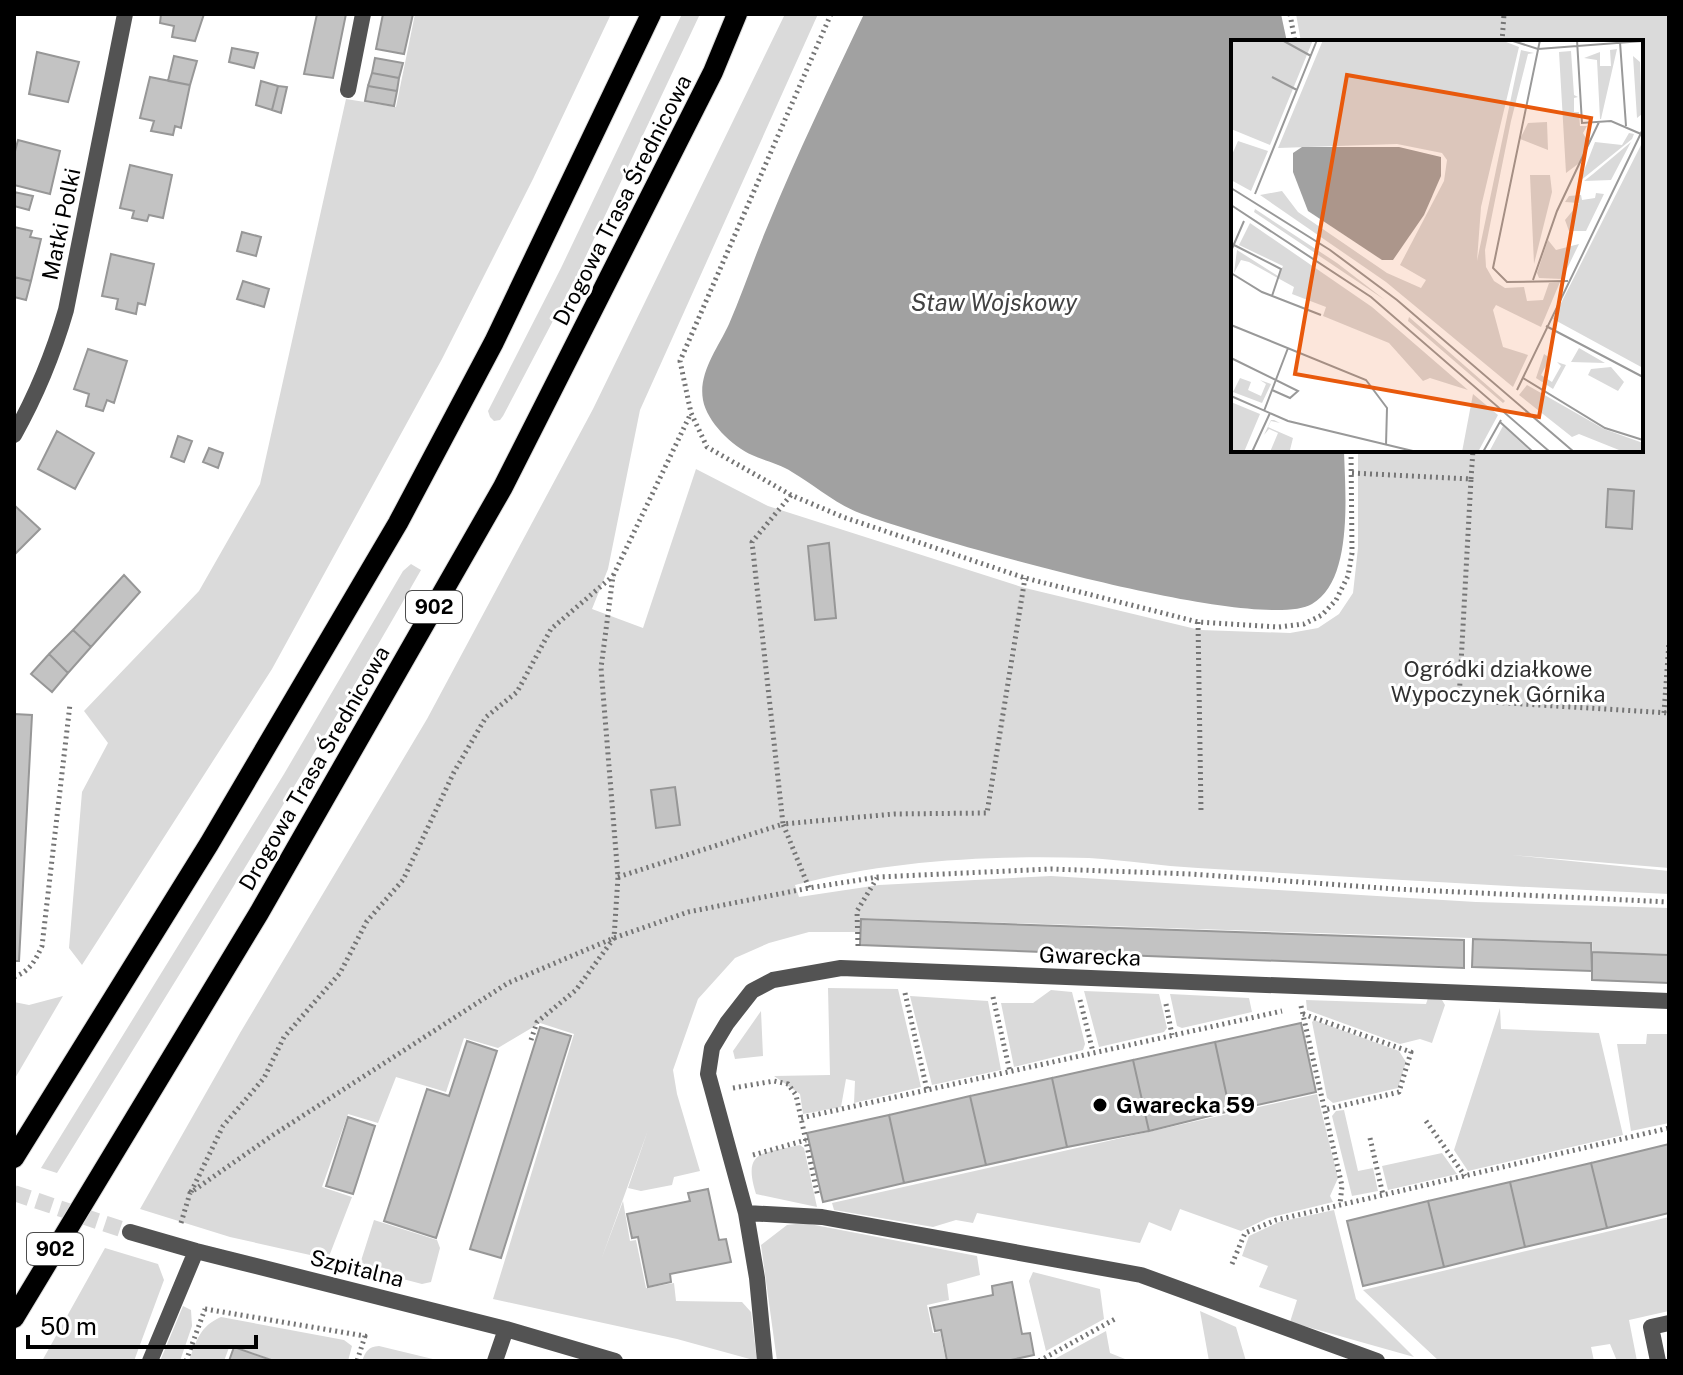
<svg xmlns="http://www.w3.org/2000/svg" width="1683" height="1375" font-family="'Public Sans',sans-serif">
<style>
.green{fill:#dadada}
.water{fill:#a1a1a1}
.building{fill:#c3c3c3;stroke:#979797;stroke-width:2}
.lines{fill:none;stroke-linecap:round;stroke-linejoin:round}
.minor-tunnel{stroke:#d9d9d9;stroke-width:16;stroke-dasharray:16 8;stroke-linecap:butt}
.primary-casing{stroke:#dbdbdb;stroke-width:22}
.path{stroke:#757575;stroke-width:5;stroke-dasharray:2 4;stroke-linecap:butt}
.service{stroke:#535353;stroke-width:16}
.minor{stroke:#535353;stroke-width:16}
.primary{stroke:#000;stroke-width:20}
.poi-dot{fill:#000;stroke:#fff;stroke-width:3}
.labels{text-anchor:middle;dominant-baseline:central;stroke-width:6;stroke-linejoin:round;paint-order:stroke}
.shield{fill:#fff;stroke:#4c4c4c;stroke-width:2}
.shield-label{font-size:20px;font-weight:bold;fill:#000}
.street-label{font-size:22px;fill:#000;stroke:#fff}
.park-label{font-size:22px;fill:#313131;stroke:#fff}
.poi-label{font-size:22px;font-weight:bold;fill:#000;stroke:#fff;text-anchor:start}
.water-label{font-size:24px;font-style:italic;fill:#424242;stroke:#fff}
.inset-road{fill:none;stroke:#999;stroke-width:2}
.view{fill:#e8590c;fill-opacity:0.15;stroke:#e8590c;stroke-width:4}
.inset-edge{fill:none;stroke:#000;stroke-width:4}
</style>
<rect width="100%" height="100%" fill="#fff"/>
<!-- green -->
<path class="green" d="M415,14H611L533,179L442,359L272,669L82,965L69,948L82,792L108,743L84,711L199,591L260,484L346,99L396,107Z
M682,14H700L577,275L503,416L500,420L494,421L490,417L488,411L561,268Z
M785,14H818L640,410L608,569L592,609L643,628L696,469L768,506L1025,588L1200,630L1290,633L1318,628L1339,614L1353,593L1358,548V450H1641V42H1301L1296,14H1669V868L1511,855L1669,871V894C1512,887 1355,877 1198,868C1161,866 1125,860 1089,858C992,855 889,860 795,885L799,897L879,885L1051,876L1476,902L1669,908V954L1593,952L1592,942L861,918L860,932H809L769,943L735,958L698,999L673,1070L677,1094L700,1171L674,1177L672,1185L641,1191L628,1188L648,1130L601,1260L623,1201L630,1241L636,1240L646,1288L674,1283L676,1301L742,1302L751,1312L757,1361L677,1339L493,1299L574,1034L540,1023L498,1048L464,1038L446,1092L396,1077L378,1123L348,1114L322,1187L352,1197L328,1259L230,1237L140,1209L240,1033L427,719L593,409Z
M411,564L421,570C305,774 180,973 57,1173L41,1168L284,774L403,571Z
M828,988L898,989L921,1087L854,1103L855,1081L846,1079L841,1107L803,1114L800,1094L774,1076L830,1075Z
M1051,990L1072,992L1085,1044L1083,1050L1014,1067L1001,1003H1033Z
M1084,991L1159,994L1167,1028L1164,1032L1099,1047Z
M1170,994L1249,998L1252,1012L1182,1028L1177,1026Z
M63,996L14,1080V1002L29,1005Z
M910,996L988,1001L1001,1070L932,1085Z
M1428,998L1442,1000L1445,1005L1432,1043L1420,1039L1400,1044L1307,1010L1306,1000L1426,1004Z
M1500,1008L1501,1029L1599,1033L1623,1135L1468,1171L1454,1150Z
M761,1011L763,1056L735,1059L733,1051Z
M1314,1020L1399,1051L1406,1062L1398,1088L1333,1103L1327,1098L1312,1022Z
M1647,1034H1669V1123L1631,1131L1617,1044H1646Z
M1317,1094L1338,1178L1330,1196L1333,1202L1268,1218L1241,1231L1180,1209L1171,1231L1149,1222L1140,1243L977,1213L973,1223L956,1220L933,1227L834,1210L832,1203Z
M1344,1110L1358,1171L1373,1168L1378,1191L1352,1196L1332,1116L1336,1111Z
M800,1145L804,1148L817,1207L756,1194C742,1149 763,1154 800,1145Z
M1442,1153L1457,1174L1388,1190L1382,1166Z
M1334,1210L1356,1299L1414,1357L1290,1322L1297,1300L1259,1287L1268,1266L1242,1256L1249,1236L1279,1222Z
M1669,1217V1311L1629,1320L1637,1361H1617L1610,1344L1591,1347L1594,1361H1439L1363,1290Z
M374,1220L437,1240L440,1248L431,1282L422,1284L361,1268L360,1264Z
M804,1223L977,1256L980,1275L947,1284L949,1300L927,1305L933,1333L940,1332L946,1361H777L761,1245L787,1225Z
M105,1248L158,1264L164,1280L134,1361H42Z
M1033,1272L1100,1289L1104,1319L1046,1351L1029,1281Z
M183,1306L191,1310L192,1326L180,1361H160Z
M1200,1311L1236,1327L1246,1361H1209Z
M221,1317L344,1340L352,1346L348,1361H276L230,1345L224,1361H189C196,1341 200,1326 221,1317Z
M1106,1331L1110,1353L1130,1361H1051Z
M379,1346L441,1361H362C366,1351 368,1347 379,1346Z"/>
<!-- water -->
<path class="water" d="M864,14H1281L1287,42H1233V450H1344C1345,491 1354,580 1312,604C1258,635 930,539 862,514C837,505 814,485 792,472C780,464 765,461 752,455C732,446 707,422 703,400C698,373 718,348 729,324C743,292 754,258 768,225C797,154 831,84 864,14Z"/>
<!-- building -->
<path class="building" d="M161,14H204L195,41L172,37L174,26L160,23Z
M317,14H346L333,78L304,74Z
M383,14H413L404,54L376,49Z
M232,48L258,53L254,68L229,62Z
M37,52L79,62L68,102L29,94Z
M174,56L197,61L190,85L168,81Z
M375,58L403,63L399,78L372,73Z
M372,73L399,78L397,91L368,86Z
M150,77L190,85L181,128L175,126L173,135L151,131L154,121L140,118Z
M261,81L278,86L272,110L256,105Z
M278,86L287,87L281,113L272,110Z
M368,86L397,91L394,106L365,101Z
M18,140L60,151L50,194L14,185V155Z
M130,165L172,175L163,218L149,215L147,221L132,218L134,211L120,208Z
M14,192L33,196L29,210L14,206Z
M14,227L32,231L30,237L41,239L31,281L14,277Z
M242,232L261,237L256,256L237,251Z
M111,254L154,264L145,305L138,303L136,314L116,309L118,299L102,296Z
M14,277L31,281L26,300L14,297Z
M243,281L269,289L264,307L237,299Z
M88,349L127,361L114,403L107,400L103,411L86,406L89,394L74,389Z
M57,431L94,453L75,489L38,469Z
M178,436L192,441L184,462L171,457Z
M209,448L223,453L218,468L203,462Z
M1608,489L1634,491L1632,529L1606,527Z
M14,505L40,529L14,555Z
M829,543L836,618L815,620L808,546Z
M124,575L140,592L91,647L73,630Z
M73,630L91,647L68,673L49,654Z
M49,654L68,673L52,692L31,674Z
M14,714L32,715L19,961H14Z
M675,787L680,825L656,828L651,790Z
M861,919L1464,940V968L860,945Z
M1473,939L1591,943L1592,971L1472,967Z
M1592,952L1669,955V983L1592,980Z
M1301,1023L1316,1092L1230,1111L1215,1042Z
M540,1027L571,1036L501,1258L470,1249Z
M467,1041L497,1051L436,1238L384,1221L427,1089L449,1096Z
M1215,1042L1230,1111L1149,1131L1133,1060Z
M1133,1060L1149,1131L1067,1147L1052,1078Z
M1052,1078L1067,1147L986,1165L970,1096Z
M970,1096L986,1165L904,1183L889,1115Z
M889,1115L904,1183L823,1202L807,1133Z
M348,1117L375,1126L353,1194L326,1186Z
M1669,1144V1213L1607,1228L1591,1163Z
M1591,1163L1607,1228L1525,1247L1510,1182Z
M1510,1182L1525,1247L1444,1267L1428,1201Z
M708,1189L719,1240L726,1239L731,1262L670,1274L671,1282L648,1287L638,1237L632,1238L627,1214L690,1201L688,1193Z
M1428,1201L1444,1267L1363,1286L1347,1221Z
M1012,1282L1022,1334L1030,1333L1034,1355L1006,1361H947L941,1330L935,1331L930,1308L993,1295L992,1286Z
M234,1347L274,1361H229Z"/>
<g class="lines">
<!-- minor-tunnel -->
<path class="minor-tunnel" d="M14,1193L130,1232"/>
<!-- primary casing -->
<g class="primary-casing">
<path id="primary" d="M14,1158L209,844L398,523L494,342L651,14
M14,1318L259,913L503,487L713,72L737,14"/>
</g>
<!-- path -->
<path class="path" d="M831,14L680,361L691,413L707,447L791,495L843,517L1025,578L1198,622L1279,627L1304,624L1322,615L1336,600L1348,576L1352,553L1351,450
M1290,14L1295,42
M1502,42L1504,14
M1352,473L1471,479L1459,700L1669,713
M1471,479L1473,450
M791,495L752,542L783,824L894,814L987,813L1025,578
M1198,622L1201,812
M1664,713L1669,642
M618,877L783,824L809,888
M858,946L857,911L877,878
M14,977C30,971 35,961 42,946L70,704
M905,993L927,1090L1282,1011
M993,997L1010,1072
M1080,1000L1093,1052
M1166,1004L1172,1035
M1301,1006L1342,1186L1340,1204
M1303,1014L1411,1052L1399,1092L1324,1110
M531,1040L537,1022L576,990L614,938L618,877L601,668L613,576L691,413
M733,1088L774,1081L788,1084L796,1095L818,1197
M801,1118L927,1090
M1426,1121L1465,1176
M1370,1138L1383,1195
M753,1155L806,1140
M191,1192L223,1126L264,1078L284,1037L340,973L367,921L403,880L454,772L486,717L517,692L551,629L613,576
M181,1223L190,1193L273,1135L508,983L614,938L688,912L809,888L878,877L1051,869L1191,874L1396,889L1669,902
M1232,1264L1245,1233L1276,1220L1669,1128
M205,1309L365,1336L357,1361
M186,1361L205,1309
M1039,1361L1115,1319"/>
<!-- service -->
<path class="service" d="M348,90L363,14
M746,1213L822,1217L1141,1275L1377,1361
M765,1361L757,1278L746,1213L708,1074L712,1048L727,1023L752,991L773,980L841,968L1669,1001
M1658,1361L1651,1327L1669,1323"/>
<!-- minor -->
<path class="minor" d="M14,435C37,394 53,355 66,310L125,14
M130,1232L196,1251L506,1329L615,1361
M150,1361L196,1251
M495,1361L506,1329"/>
<!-- primary -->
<use href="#primary" class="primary"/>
</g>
<!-- markers -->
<circle class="poi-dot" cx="1100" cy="1105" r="8"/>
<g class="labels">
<!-- shield labels -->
<g class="shield">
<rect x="406" y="591" width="56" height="32" rx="6"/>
<rect x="27" y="1233" width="56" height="32" rx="6"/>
</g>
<g class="shield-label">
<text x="434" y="607">902</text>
<text x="55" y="1249">902</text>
</g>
<!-- street labels -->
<g class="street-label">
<text transform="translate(622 200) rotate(-63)">Drogowa Trasa Średnicowa</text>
<text transform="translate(61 224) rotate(-78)">Matki Polki</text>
<text transform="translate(314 768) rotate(-60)">Drogowa Trasa Średnicowa</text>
<text transform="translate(1090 956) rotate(2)">Gwarecka</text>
<text transform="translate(357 1268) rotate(14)">Szpitalna</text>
</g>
<!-- park labels -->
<g class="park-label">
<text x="1498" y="669">Ogródki działkowe<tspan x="1498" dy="25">Wypoczynek Górnika</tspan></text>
</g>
<!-- poi labels -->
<g class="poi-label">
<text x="1116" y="1105">Gwarecka 59</text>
</g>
<!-- water labels -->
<g class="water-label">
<text x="994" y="302">Staw Wojskowy</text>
</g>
</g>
<!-- overview -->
<g transform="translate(1231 40)">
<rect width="412" height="412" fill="#fff"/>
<path d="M0,0H82L39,105L0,89ZM92,0H270L288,7L250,167L246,221L290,10L303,13L297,14L280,81L254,210L255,227L263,241L274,248L293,247L296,261L312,260L318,243L329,242L310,287L265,265L262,270L272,307L297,315L282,347L155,242L29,155L51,151L67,172L156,233L190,248L195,240L169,225L213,141L216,120L211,113L166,104L47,108ZM386,9L370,79H369L366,20L353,18L369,12V26H380L379,10ZM340,11L343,55L347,57L343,58V72H348L349,86H356L352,93L357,102L351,121L335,133L328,12ZM402,16L409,22L411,74L406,78ZM316,82L317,110L289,99L297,83ZM398,93L403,94L401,99L349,141L364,102L391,105ZM7,101L37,111L20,151L0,140V117ZM412,101V328L322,279ZM400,102L380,140L353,141L362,134ZM299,135H319L321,152L303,224ZM365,153L373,154L355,191H338L334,180L348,163L334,162L338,156L350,155L351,160L364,158ZM24,169L106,223L154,260L23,172ZM19,183L141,267L237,350L199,338L192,341L158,303L92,276L95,267L61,254L63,247L18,222L10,220L3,233L6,210L47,236L52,226L8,205ZM317,200L325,210L348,204L331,239L308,238L306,233ZM178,277L274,361L272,363L177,281ZM348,308L374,323L340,322ZM313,314L319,318L310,335L321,342L330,326L326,322L335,325L322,349L305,338ZM380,327L393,342L387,351L357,335L360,329ZM9,338L20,342L17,350L30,356L35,344L29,340L40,344L31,363L2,352ZM296,345L373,389L412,403V412H393L348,394L341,397L288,355ZM242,354L267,375L247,412H231ZM0,362L29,374L13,412H0ZM40,380H43L49,383L40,381L37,387L62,398L59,410L39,412L47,393L38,389L33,395ZM272,386L300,412H258Z" fill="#dadada"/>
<path d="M71,107H168L210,117V136L193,175L162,220H151L77,171L62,132V113Z" fill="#a1a1a1"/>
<path class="inset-road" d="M51,0L80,16M279,0L307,9L412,1M309,0L262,228L276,242L337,241M346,0L351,83L380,81L410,94M389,2L395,86M41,37L66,50M0,148L99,210L166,260L343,412M24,154L86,0M0,165L140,257L319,412M3,205L50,229L41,256M0,211L13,181M0,233L31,252L90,275M302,240L326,171L368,82M0,285L135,340L156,368L155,405M315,286L412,337M0,318L67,351L59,358L41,350M292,338L374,388L412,400M286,350L412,89M0,356L57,381L186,412M33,371L57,308M269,382L302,412M21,412L39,373M252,412L270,380"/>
<path class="view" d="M116,35L360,78L308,377L64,334Z"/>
<rect width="412" height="412" class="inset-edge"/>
</g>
<!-- border -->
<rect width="1683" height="1375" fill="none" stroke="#000000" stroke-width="32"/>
<!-- scale -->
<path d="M28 1335v12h228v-12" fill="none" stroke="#000000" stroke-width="4"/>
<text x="40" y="1335" font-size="24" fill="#000000" stroke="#ffffff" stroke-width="6" paint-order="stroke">50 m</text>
</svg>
